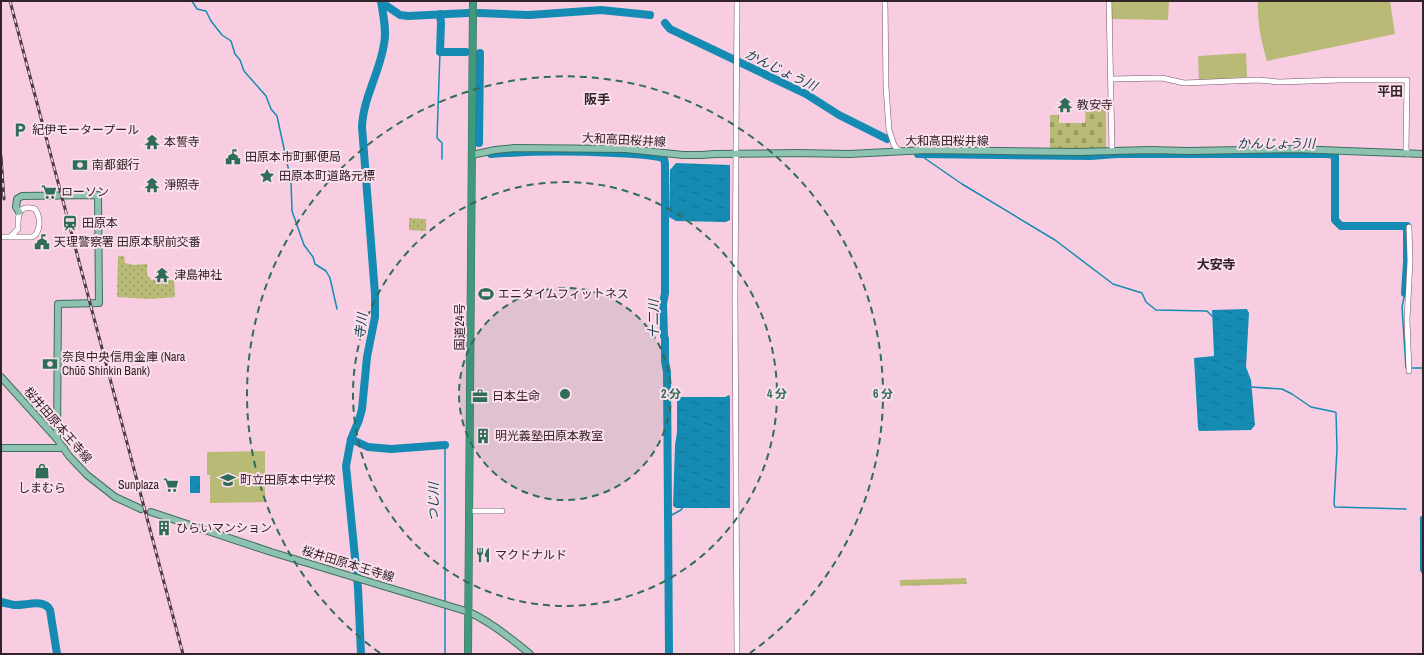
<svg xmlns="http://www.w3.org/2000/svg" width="1424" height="655" font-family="'Archivo Narrow','Noto Sans JP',sans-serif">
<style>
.grass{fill:url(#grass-tufts)}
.cemetery{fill:url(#cemetery-stones)}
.park{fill:url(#park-dots)}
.pitch{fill:#baba77}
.water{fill:url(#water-ripples)}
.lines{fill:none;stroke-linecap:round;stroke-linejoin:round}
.stream{stroke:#158bb3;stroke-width:1.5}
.river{stroke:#158bb3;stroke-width:8}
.minor-casing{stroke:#785466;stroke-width:6}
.major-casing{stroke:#3c6f5f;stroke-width:8}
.highway-casing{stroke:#3c6f5f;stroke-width:8}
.minor{stroke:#fff;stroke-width:5}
.major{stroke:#8dc2b0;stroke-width:6}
.highway{stroke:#41997c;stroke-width:7}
.rail-casing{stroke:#4f3b45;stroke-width:3}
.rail{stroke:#fbe0ec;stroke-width:1.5;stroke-dasharray:4.5;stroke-linecap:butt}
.ring{fill:none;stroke:#306d58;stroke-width:2;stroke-dasharray:7 5}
.labels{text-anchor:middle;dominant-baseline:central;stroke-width:4;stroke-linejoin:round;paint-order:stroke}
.poi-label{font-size:12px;fill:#32222a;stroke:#fbe0ec;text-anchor:start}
.street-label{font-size:12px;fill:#32222a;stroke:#fbe0ec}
.water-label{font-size:13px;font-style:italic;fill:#0d3b4c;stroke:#fbe0ec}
.neighbourhood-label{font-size:13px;font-weight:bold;fill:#32222a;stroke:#fbe0ec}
.centre{fill:#306d58;stroke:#fbe0ec;stroke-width:2}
.ring-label{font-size:12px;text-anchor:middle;font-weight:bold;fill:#306d58;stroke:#fbe0ec;stroke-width:4;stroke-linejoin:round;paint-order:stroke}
</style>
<defs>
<pattern id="grass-tufts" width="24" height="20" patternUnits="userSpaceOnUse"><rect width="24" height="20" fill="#baba77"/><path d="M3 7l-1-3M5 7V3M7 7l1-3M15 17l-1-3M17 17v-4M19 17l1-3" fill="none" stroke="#989762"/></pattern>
<pattern id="cemetery-stones" width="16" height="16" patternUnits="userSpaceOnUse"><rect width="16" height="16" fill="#baba77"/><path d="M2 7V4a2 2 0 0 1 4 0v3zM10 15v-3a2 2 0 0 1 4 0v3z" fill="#989762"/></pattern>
<pattern id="park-dots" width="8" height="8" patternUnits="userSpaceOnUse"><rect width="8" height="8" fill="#baba77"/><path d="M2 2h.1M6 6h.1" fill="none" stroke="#989762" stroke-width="1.8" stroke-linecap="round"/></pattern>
<pattern id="water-ripples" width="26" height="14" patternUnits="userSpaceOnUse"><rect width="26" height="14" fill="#158bb3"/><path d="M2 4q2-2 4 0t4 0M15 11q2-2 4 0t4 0" fill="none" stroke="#147192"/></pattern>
</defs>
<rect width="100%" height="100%" fill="#f8cde2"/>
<!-- grass -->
<path class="grass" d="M966,578L967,584L900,586V580Z"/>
<!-- cemetery -->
<path class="cemetery" d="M1086,99H1106V149H1050V115H1059V123H1085Z"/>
<!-- park -->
<path class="park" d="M409,218L426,219V231L409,230Z
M118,256H124L125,263L131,264L132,265L147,264V275L151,279L174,280L175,297L149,299L117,297Z"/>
<!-- pitch -->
<path class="pitch" d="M1112,1H1169L1168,20L1112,19Z
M1258,1H1390L1395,34L1267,61C1261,41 1257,21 1258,1Z
M1246,53L1247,77L1199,80L1198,56Z
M265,451V502L210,503V475H207V452Z"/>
<!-- water -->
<path class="water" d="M676,163L730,165V220L726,222L676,221L669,217L670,170Z
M1247,309L1249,313L1246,367L1251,380L1255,425L1251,430L1199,431L1198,428L1194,358L1214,356L1212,310Z
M729,395L730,397V508H676L673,506L675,445L677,432V399L679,397H725Z
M190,476H200V493H190Z
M1423,515V574H1422L1420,570V517Z"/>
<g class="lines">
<!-- stream -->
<path class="stream" d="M192,1L197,9L206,11L211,21L222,35L231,41L235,54L240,60L244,71L266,96L271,109L277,116L291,181L292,211L304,245L313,257L315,264L326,271L330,278L337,309
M440,52L437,138L442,143V159
M920,155L962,184L1055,240L1113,284L1142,293L1146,302L1156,310L1207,311L1212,316
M1405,293L1402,307L1406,368H1407
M1411,368H1423
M1250,387L1282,389L1292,394L1311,407L1335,412L1336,413L1337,449L1334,504L1335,507L1406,509
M668,517L681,510L683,507
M445,602V445
M445,606V654"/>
<!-- river -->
<path class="river" d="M381,2L400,15L408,16L468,13
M479,13L529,15L601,10L650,15
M440,14L441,23L440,52H466
M665,23L670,29L806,94L839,115L887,139
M479,143L480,53
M491,154C531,151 574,151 615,153C631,154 648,154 664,158L665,164V293L663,304L664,336L665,339V361L667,372L669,654
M918,154L1091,156L1117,154H1327L1335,155V220L1341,226H1407V262L1405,293
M351,439L368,447L391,449L445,445
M1,602C5,603 10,604 14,605C25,606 44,598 50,610L57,654
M361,654L358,588L346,466L351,439L359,420L362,409L367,357L375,317V294L362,127C363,98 380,72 384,44C387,30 383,15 381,1"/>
<!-- minor casing -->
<g class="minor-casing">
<path id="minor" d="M737,1L735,298L737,654
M885,1L886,87L889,130L894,145L897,149L902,151
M1109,1L1112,151
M1111,79L1162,78L1184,83L1258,80L1279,82L1340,80H1407L1406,149L1408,154
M1,237H32C41,233 41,217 35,209C17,204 18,216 18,229L11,236
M1409,371L1407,320L1410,261L1409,227
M469,511H502"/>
</g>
<!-- major casing -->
<g class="major-casing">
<path id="major" d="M472,155L495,150L515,148L626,149L683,155H702L715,154L798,153L849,154L927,150L1078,152L1150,150L1188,151L1295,149L1423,154
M19,212L16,207L17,199L22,196L98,195L99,303L58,304L57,439
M1,377L57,439L69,456L87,475L115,497L141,509
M1,448H64
M151,512L271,552L469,612C491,622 511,638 530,654"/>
</g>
<!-- highway casing -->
<g class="highway-casing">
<path id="highway" d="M468,654L473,1"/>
</g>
<!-- minor -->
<use href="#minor" class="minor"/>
<!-- major -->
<use href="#major" class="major"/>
<!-- highway -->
<use href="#highway" class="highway"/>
<!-- rail casing -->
<g class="rail-casing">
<path id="rail" d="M10,1L183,654
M1,156L4,199"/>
</g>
<!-- rail -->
<use href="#rail" class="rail"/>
</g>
<!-- distance rings -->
<circle cx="565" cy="394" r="106" fill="#306d58" fill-opacity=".12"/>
<g class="ring">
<circle cx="565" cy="394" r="106"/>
<circle cx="565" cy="394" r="212"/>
<path d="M380 653A318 318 0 1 1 750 653"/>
</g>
<!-- icons -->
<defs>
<g id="temple-bare" transform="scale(1.2)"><path d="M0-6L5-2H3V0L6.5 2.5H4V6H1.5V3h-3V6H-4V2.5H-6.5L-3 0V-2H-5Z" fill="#306d58" stroke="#fbe0ec" stroke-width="2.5" paint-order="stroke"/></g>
<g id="parking-bare" transform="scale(1.2)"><path d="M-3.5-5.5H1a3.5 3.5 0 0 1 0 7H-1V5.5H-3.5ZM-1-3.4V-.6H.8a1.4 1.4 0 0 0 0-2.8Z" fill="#306d58" stroke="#fbe0ec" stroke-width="2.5" paint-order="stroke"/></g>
<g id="civic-bare" transform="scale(1.2)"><path d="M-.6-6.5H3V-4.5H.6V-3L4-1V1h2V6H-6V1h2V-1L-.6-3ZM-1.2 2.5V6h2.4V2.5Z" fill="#306d58" stroke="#fbe0ec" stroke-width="2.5" paint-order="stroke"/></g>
<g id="bank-bare" transform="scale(1.2)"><path d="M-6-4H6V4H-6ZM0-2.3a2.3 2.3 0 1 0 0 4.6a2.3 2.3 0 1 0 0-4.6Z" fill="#306d58" stroke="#fbe0ec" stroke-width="2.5" paint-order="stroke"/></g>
<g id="sight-bare" transform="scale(1.2)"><path d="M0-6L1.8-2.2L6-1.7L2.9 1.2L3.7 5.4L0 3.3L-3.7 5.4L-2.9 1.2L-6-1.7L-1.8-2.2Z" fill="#306d58" stroke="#fbe0ec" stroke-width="2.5" paint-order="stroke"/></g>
<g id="supermarket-bare" transform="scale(1.2)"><path d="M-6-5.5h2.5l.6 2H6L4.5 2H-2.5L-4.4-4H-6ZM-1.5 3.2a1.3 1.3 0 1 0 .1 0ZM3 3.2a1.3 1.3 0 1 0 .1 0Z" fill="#306d58" stroke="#fbe0ec" stroke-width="2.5" paint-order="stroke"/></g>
<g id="station-bare" transform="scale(1.2)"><path d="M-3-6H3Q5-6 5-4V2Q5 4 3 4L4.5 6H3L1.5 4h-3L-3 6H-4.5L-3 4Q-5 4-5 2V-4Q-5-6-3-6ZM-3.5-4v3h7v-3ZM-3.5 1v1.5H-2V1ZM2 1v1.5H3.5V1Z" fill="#306d58" stroke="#fbe0ec" stroke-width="2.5" paint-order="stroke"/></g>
<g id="stadium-bare" transform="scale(1.2)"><path d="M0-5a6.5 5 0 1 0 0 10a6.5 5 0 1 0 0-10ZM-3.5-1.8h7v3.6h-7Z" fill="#306d58" stroke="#fbe0ec" stroke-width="2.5" paint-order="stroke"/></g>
<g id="office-bare" transform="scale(1.2)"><path d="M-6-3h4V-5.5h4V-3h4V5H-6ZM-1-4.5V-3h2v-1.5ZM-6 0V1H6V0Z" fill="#306d58" stroke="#fbe0ec" stroke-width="2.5" paint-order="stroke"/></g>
<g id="building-bare" transform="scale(1.2)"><path d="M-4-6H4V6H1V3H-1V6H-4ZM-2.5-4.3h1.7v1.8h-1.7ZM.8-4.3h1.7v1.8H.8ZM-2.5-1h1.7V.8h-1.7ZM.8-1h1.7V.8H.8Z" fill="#306d58" stroke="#fbe0ec" stroke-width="2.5" paint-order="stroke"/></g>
<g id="shop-bare" transform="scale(1.2)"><path d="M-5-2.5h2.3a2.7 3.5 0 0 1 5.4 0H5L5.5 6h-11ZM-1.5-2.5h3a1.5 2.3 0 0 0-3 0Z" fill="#306d58" stroke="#fbe0ec" stroke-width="2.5" paint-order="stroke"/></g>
<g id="school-bare" transform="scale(1.2)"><path d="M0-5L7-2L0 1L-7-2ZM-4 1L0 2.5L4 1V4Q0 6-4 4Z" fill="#306d58" stroke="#fbe0ec" stroke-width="2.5" paint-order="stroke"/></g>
<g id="restaurant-bare" transform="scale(1.2)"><path d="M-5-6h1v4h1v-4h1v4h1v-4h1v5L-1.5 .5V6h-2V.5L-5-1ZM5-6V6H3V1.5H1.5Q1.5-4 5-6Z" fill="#306d58" stroke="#fbe0ec" stroke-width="2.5" paint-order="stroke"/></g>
</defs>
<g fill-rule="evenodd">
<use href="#temple-bare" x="1065" y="105"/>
<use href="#parking-bare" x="20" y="130"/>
<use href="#temple-bare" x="152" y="142"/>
<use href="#civic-bare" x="233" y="157"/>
<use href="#bank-bare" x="80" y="165"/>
<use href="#sight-bare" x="267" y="176"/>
<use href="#temple-bare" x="152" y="185"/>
<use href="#supermarket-bare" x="49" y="192"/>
<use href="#station-bare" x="70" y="223"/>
<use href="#civic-bare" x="42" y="242"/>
<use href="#temple-bare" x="162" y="275"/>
<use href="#stadium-bare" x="486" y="294"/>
<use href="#bank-bare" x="50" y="364"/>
<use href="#office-bare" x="480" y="396"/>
<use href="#building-bare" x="483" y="436"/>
<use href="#shop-bare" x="42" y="471"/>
<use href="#school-bare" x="228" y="480"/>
<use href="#supermarket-bare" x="171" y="485"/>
<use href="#building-bare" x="164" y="528"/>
<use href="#restaurant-bare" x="483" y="555"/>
</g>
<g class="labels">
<!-- poi labels -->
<g class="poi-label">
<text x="1077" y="105">教安寺</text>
<text x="32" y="130">紀伊モータープール</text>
<text x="164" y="142">本誓寺</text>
<text x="245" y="157">田原本市町郵便局</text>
<text x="92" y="165">南都銀行</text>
<text x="279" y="176">田原本町道路元標</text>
<text x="164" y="185">淨照寺</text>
<text x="61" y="192">ローソン</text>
<text x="82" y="223">田原本</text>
<text x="54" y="242">天理警察署 田原本駅前交番</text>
<text x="174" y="275">津島神社</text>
<text x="498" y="294">エニタイムフィットネス</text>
<text x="62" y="357">奈良中央信用金庫 (Nara<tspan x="62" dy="14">Chūō Shinkin Bank)</tspan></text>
<text x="492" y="396">日本生命</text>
<text x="495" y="436">明光義塾田原本教室</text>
<text x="240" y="480">町立田原本中学校</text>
<text x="159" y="485" text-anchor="end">Sunplaza</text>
<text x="42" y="488" text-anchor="middle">しまむら</text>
<text x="176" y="528">ひらいマンション</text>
<text x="495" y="555">マクドナルド</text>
</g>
<!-- street labels -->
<g class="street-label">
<text transform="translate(624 140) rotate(3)">大和高田桜井線</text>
<text x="947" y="141">大和高田桜井線</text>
<text transform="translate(460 327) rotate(-90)">国道24号</text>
<text transform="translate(58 425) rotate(49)">桜井田原本王寺線</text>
<text transform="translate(348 564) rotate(17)">桜井田原本王寺線</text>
</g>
<!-- water labels -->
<g class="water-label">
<text transform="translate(781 70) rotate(26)">かんじょう川</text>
<text x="1276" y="143">かんじょう川</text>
<text transform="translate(653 319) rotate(-90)">十二川</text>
<text transform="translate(361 326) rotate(-84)">寺川</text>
<text transform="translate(433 502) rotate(-90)">つじ川</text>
</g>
<!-- neighbourhood labels -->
<g class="neighbourhood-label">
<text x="1390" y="91">平田</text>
<text x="597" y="99">阪手</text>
<text x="1216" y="264">大安寺</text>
</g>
</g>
<circle cx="565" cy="394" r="6" class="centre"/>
<g class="ring-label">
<text x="671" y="398">2 分</text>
<text x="777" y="398">4 分</text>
<text x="883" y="398">6 分</text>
</g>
<!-- border -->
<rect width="1424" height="655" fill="none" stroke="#32222a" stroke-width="4"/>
</svg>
